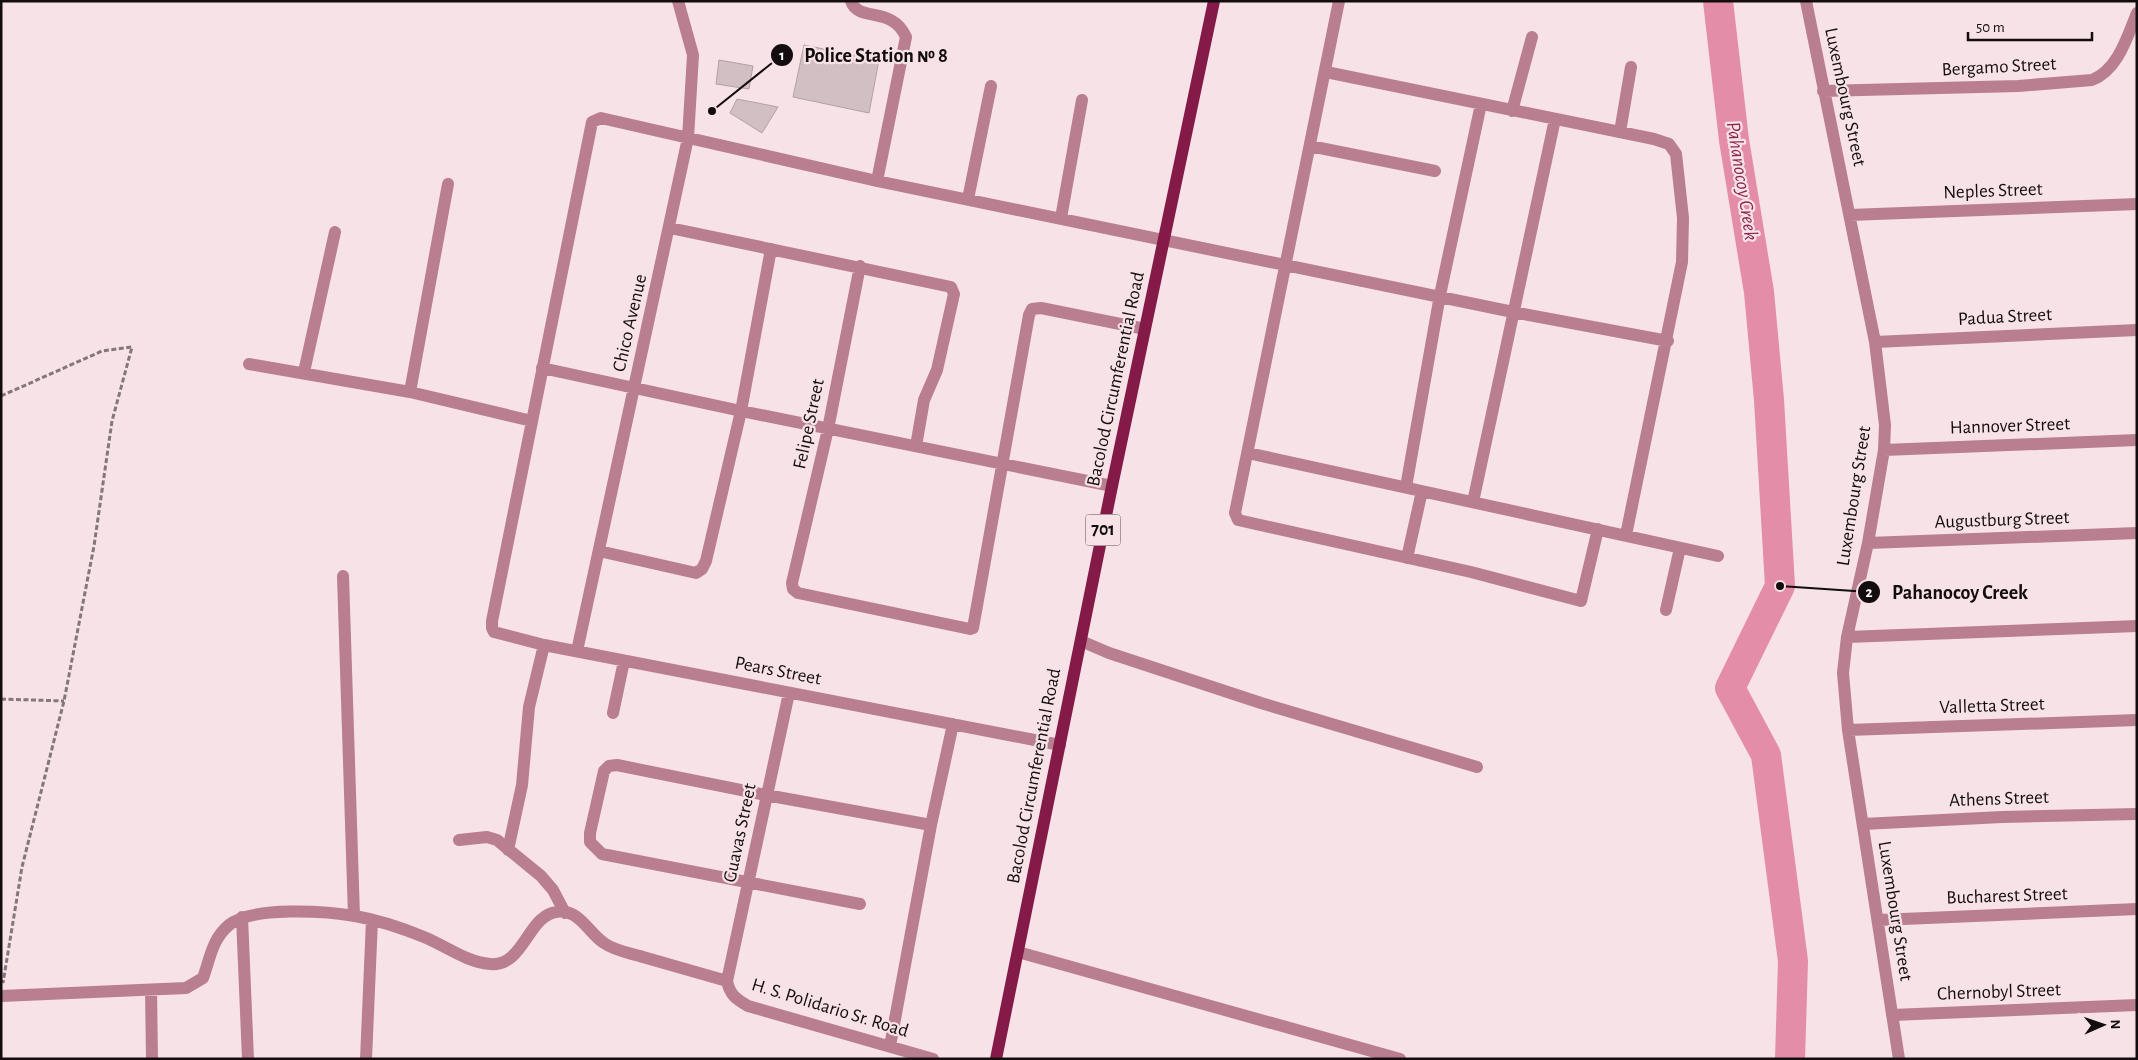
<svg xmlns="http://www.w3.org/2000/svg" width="2138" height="1060" font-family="'Alegreya Sans',sans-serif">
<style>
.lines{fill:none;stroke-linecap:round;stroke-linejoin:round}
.river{stroke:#e48da9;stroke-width:30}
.building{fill:#d1bfc4;stroke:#b3a1a6}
.path{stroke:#84767a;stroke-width:3;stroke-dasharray:5 2.5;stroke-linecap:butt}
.minor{stroke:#b97e8f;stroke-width:12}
.major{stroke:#841a48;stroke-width:12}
.labels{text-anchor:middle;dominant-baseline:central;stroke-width:4.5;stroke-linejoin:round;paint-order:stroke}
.shield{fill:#f6e2e7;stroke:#584d50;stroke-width:1}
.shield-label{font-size:18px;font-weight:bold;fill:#140d0f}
.street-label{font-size:19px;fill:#140d0f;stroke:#f6e2e7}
.water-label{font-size:20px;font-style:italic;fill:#8c2750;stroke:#f6e2e7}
.leader{fill:none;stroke:#140d0f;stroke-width:2}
.callout-dot{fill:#140d0f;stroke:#f6e2e7;stroke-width:2}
.mark-label{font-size:15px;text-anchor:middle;font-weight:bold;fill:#fff}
.callout-label{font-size:20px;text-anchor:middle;font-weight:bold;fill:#140d0f;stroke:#f6e2e7;stroke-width:4.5;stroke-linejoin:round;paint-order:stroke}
</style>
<rect width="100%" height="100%" fill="#f6e2e7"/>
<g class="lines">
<!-- river -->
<path class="river" d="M1718,1L1734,140L1759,292L1769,400L1780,586L1730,688L1766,755L1793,961L1790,1059"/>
</g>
<!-- building -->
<path class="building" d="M804,45L879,60L869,113L793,97Z
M719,60L753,66L749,89L716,84Z
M737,99L778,107L762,133L730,113Z"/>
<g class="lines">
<!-- path -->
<path class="path" d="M1,396L102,351L132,347L112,421L94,546L64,701L22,867L3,983
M1,699L64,701"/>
<!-- minor -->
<path class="minor" d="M851,1C858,23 892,5 906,37L877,181
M1339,1L1235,513L1238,520L1471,572L1581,601L1598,529
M1806,1L1875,342L1885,425L1884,450L1868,543L1847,637L1843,673L1848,730L1899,1059
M1326,72L1654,139L1669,144L1676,154L1683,218L1682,262L1626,535
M1823,91L2018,86L2092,80C2118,70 2127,37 2137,13
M1512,111L1532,37
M1620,132L1631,67
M1310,146L1435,171
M448,184L410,392L532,421
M968,199L991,86
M1850,215L2137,204
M1061,218L1082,100
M670,228L951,287L954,294L937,370L924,400L916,446
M860,266L828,429L792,583L793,589L798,593L970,629L973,628L1029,315L1032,309L1041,308L1145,329
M1875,342L2137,330
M249,364L410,392
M542,368L741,411L1112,486
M304,372L335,232
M1884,450L2137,440
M1248,453L1718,556
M1406,487L1440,295L1481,104
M1473,502L1555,119
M1868,543L2137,533
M599,551L696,573L702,569L706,561L741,411L771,249
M1407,558L1422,491
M343,576L354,916
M1666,610L1680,548
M1847,637L2137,626
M1081,641L1109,653L1261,703L1477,767
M577,651L688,138L693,55L678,1
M789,693L727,981C730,995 736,999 748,1006L933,1059
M613,713L624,661
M1848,730L2137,720
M1060,745L544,645L494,632L492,628V621L592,122L601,118L877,181L1513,312L1668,341
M1863,824L2002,817L2137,814
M459,840L487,837L497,840L541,876L553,890L565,913
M508,850L522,785L529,707L544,645
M860,904L602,854L590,842V833L604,771L609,766L617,765L766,795L931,825
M242,917L248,1059
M1879,920L2137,909
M1018,952L1400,1059
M151,990L152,1059
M1,996L186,988L203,978C210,959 212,939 229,925C252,906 326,911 355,916C378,920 402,928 424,937C446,946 466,962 490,964C522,967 527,921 552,913C578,905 587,932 604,943C615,951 630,953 643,957C671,965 699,973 727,981
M1892,1015L2137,1005
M890,1046L931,825L953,724
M366,1059L372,920"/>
<!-- major -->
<path class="major" d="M996,1059L1112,486L1214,1"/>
</g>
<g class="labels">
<!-- shield labels -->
<rect class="shield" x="1085.5" y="514.5" width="35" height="31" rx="4"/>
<g class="shield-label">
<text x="1103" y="530">701</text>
</g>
<!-- street labels -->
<g class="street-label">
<text transform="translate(1999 67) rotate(-3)">Bergamo Street</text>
<text transform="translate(1845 97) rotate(78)">Luxembourg Street</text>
<text transform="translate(1993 191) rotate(-2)">Neples Street</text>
<text transform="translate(2005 317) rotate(-3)">Padua Street</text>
<text transform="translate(630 323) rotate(-77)">Chico Avenue</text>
<text transform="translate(1116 379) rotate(-78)">Bacolod Circumferential Road</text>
<text transform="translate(809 424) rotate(-78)">Felipe Street</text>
<text transform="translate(2010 426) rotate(-2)">Hannover Street</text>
<text transform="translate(1854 496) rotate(-81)">Luxembourg Street</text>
<text transform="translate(2002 520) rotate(-2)">Augustburg Street</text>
<text transform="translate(778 671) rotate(11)">Pears Street</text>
<text transform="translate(1992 706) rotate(-2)">Valletta Street</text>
<text transform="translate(1034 776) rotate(-79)">Bacolod Circumferential Road</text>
<text transform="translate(1999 799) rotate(-2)">Athens Street</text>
<text transform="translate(740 833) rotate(-78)">Guavas Street</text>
<text transform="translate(2007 896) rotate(-2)">Bucharest Street</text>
<text transform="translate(1895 911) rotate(81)">Luxembourg Street</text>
<text transform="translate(1999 992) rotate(-2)">Chernobyl Street</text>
<text transform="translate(830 1008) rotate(17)">H. S. Polidario Sr. Road</text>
</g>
<!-- water labels -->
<g class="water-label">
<text transform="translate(1742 181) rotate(81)">Pahanocoy Creek</text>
</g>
</g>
<!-- callouts -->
<path class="leader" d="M712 111L782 55M1780 586L1869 592"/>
<g class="callout-dot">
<circle cx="712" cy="111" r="5"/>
<circle cx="1780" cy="586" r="5"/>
<circle cx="782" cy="55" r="12"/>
<circle cx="1869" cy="592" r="12"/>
</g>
<g class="mark-label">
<text x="782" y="60">1</text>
<text x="1869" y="597">2</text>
</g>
<g class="callout-label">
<text x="876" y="62">Police Station № 8</text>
<text x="1960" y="599">Pahanocoy Creek</text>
</g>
<!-- border -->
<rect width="2138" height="1060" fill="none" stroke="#140d0f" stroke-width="5"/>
<!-- north arrow -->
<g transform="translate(2103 1025) rotate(88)" stroke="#f6e2e7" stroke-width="4" paint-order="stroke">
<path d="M0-4L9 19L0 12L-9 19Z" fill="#140d0f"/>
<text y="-8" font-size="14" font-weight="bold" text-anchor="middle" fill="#140d0f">N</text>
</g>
<!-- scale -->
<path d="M1968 32v8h124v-8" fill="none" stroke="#140d0f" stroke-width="2.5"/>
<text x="1976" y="32" font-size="15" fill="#140d0f" stroke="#f6e2e7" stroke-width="4" paint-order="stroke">50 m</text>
</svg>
